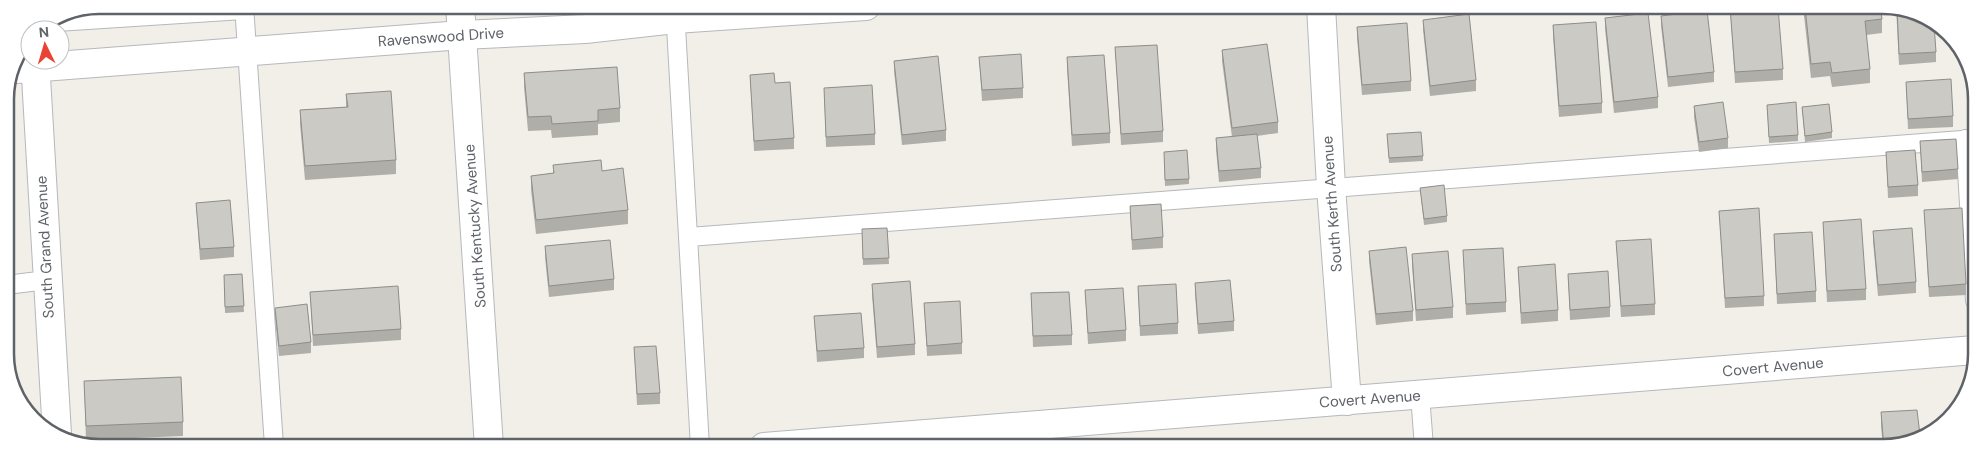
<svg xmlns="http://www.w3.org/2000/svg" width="1982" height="453" font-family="'DM Sans',sans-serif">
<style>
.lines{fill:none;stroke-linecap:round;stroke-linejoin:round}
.service-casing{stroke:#b5b8bc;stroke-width:20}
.minor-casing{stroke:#b5b8bc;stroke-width:30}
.tertiary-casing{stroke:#b5b8bc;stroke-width:30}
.service{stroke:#fff;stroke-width:18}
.minor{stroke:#fff;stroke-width:28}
.tertiary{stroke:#fff;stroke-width:28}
.wall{fill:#afaea9}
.building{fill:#cccac5;stroke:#8f8d8a}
.labels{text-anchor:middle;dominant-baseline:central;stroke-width:4;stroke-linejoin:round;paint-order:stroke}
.street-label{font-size:15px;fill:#5f6368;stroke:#fff}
.rim{fill:none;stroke:#5f6368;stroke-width:2.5}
</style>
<rect width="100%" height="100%" fill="#f1efe8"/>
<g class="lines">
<!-- service casing -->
<g class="service-casing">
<path id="service" d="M244,5L274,446
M675,9L700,447
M1965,139L1975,301
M689,237L1975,139
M6,285L47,280
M1420,395L1424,447"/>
</g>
<!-- minor casing -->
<g class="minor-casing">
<path id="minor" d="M1321,6L1331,187L1347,401
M56,17L243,5
M35,60L57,434
M16,69L462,35L585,29L675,19L866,6
M764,447L1975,350"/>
</g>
<!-- tertiary casing -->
<g class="tertiary-casing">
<path id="tertiary" d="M460,5L489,447"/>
</g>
<!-- service -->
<use href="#service" class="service"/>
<!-- minor -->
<use href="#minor" class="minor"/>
<!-- tertiary -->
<use href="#tertiary" class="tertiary"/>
</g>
<!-- wall -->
<path class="wall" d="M1730,7L1783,69V80L1735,83Z
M1803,7H1880L1882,19V33L1866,35L1870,69V83L1832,87L1830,76L1811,78Z
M1896,7H1901L1936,52V62L1899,65Z
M1661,16L1714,72V82L1668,87L1661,26Z
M1605,18L1658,97V108L1614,113L1605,29Z
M1423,20L1476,80V91L1430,96L1423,30Z
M1553,25L1602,103V113L1559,117L1553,36Z
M1357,27L1411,81V91L1362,95L1357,38Z
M1115,47L1163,131V142L1121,145Z
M1222,50L1278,122V133L1257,136L1261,168V178L1219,182L1216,149V138L1232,137L1222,61Z
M979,57L1023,88V98L982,101Z
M1067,57L1110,133V143L1072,146L1067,68Z
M894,61L946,130V141L902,145L894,71Z
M524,73L620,108V122L598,124V135L552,138L551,130L528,131L524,87Z
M750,75L775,83L794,138V149L754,151Z
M1906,82L1953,116V127L1908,129Z
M824,88L875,134V145L826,147Z
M346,94L396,160V174L305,180L300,124V110L346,107Z
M1767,105L1798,135V141L1769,143Z
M1694,106L1728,138V148L1699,152L1694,117Z
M1802,107L1832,132V138L1805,142Z
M1387,134L1423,156V161L1389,163Z
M1920,141L1958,169V179L1922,182Z
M1886,152L1918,185V196L1888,198Z
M1164,158L1189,179V184L1165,186Z
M553,165L602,171L628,210V224L536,234L531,190V176L553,173Z
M1420,188L1447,216V222L1424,225Z
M196,203L234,247V257L200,260Z
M1130,206L1163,237V248L1132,250Z
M1924,210L1966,284V295L1929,297Z
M1719,211L1764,296V306L1725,308Z
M1823,222L1866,289V300L1827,302Z
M887,228L889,264L863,265L862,235Z
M1873,231L1916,282V293L1878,296L1873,241Z
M1774,234L1816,291V302L1777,304Z
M1616,241L1655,304V315L1621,317Z
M545,246L614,279V290L549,297L545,257Z
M1463,250L1506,302V312L1466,315Z
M1369,251L1413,311V321L1376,325L1369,261Z
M1412,254L1453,307V318L1416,321L1412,265Z
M1518,267L1558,310V321L1521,324Z
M242,274L244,312L225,313L224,275Z
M1568,274L1610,307V317L1570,320Z
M1195,283L1234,321V331L1198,334L1195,294Z
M872,284L915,344V355L877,358L872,295Z
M1138,286L1178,323V334L1140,336Z
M1085,290L1126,330V341L1088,344Z
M310,292L401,329V340L313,346Z
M1031,293L1072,335V345L1033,347Z
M924,303L962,343V354L927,356Z
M275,308L311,342V353L279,356L275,319Z
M814,316L864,348V358L817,362Z
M634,347L660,393V404L637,405Z
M84,381L183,422V436L86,440Z
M1881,412L1889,448H1883L1881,426Z"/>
<!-- building -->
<path class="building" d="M1730,7H1778L1783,69L1735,72Z
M1805,7H1880L1882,19L1865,21L1870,69L1832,73L1830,62L1811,64Z
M1897,7H1901L1934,24L1936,52L1899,54Z
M1707,10L1714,72L1668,77L1661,16Z
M1648,13L1658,97L1614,102L1605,18Z
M1469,14L1476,80L1430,86L1423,20Z
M1596,22L1602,103L1559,106L1553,25Z
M1407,23L1411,81L1362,85L1357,27Z
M1267,44L1278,122L1232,128L1222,50Z
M1157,45L1163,131L1121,134L1115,47Z
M1021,54L1023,88L982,90L979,57Z
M1104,55L1110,133L1072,135L1067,57Z
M938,56L946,130L902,135L894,61Z
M617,67L620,108L598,110V121L552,124L551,116L528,117L524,73Z
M774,73L775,83L790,82L794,138L754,141L750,75Z
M1951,79L1953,116L1908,119L1906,82Z
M872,85L875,134L826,137L824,88Z
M391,91L396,160L305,166L300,110L348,107L346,94Z
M1723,102L1728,138L1699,142L1694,106Z
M1796,102L1798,135L1769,137L1767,105Z
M1829,104L1832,132L1805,136L1802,107Z
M1421,132L1423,156L1389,158L1387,134Z
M1257,134L1261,168L1219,171L1216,138Z
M1956,139L1958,169L1922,172L1920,141Z
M1187,150L1189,179L1165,180L1164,152Z
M1915,150L1918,185L1888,187L1886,152Z
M601,160L602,171L623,168L628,210L536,220L531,176L554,173L553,165Z
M1444,185L1447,216L1424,219L1420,188Z
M230,200L234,247L200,249L196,203Z
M1161,204L1163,237L1132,240L1130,206Z
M1759,208L1764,296L1725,298L1719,211Z
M1962,208L1966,284L1929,287L1924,210Z
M1861,219L1866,289L1827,291L1823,222Z
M887,228L889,258L863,259L862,229Z
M1912,228L1916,282L1878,285L1873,231Z
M1812,232L1816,291L1777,294L1774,234Z
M1651,239L1655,304L1621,306L1616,241Z
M610,240L614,279L549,286L545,246Z
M1406,247L1413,311L1376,314L1369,251Z
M1503,248L1506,302L1466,304L1463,250Z
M1448,251L1453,307L1416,310L1412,254Z
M1555,264L1558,310L1521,313L1518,267Z
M1608,271L1610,307L1570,310L1568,274Z
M242,274L244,306L225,307L224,275Z
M1230,280L1234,321L1198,324L1195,283Z
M910,281L915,344L877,347L872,284Z
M1176,284L1178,323L1140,326L1138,286Z
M398,286L401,329L313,335L310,292Z
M1123,288L1126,330L1088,333L1085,290Z
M1069,292L1072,335L1033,336L1031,293Z
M960,301L962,343L927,346L924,303Z
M307,304L311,342L279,346L275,308Z
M861,313L864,348L817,351L814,316Z
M656,346L660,393L637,394L634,347Z
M181,377L183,422L86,426L84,381Z
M1917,410L1920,435L1889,448H1884L1881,412Z
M1393,440L1394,447H1336V446Z"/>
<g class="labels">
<!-- street labels -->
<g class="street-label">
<text transform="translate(441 37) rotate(-4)">Ravenswood Drive</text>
<text transform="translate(1332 204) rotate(-94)">South Kerth Avenue</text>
<text transform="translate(475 226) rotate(-94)">South Kentucky Avenue</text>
<text transform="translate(45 247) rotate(-93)">South Grand Avenue</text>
<text transform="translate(1773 367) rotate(-5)">Covert Avenue</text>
<text transform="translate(1370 399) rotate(-4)">Covert Avenue</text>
</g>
</g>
<!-- crop -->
<path d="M0 0H1982V453H0ZM99 14H1883A85 85 0 0 1 1968 99V354A85 85 0 0 1 1883 439H99A85 85 0 0 1 14 354V99A85 85 0 0 1 99 14Z" fill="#fff" fill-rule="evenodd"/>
<path class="rim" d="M99 14H1883A85 85 0 0 1 1968 99V354A85 85 0 0 1 1883 439H99A85 85 0 0 1 14 354V99A85 85 0 0 1 99 14Z"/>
<!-- north arrow -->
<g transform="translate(45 45) rotate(355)"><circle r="24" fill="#ffffff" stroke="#bfc1c3"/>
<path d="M0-4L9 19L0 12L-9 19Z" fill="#ea4335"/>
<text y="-8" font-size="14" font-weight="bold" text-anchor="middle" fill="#5f6368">N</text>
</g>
</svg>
